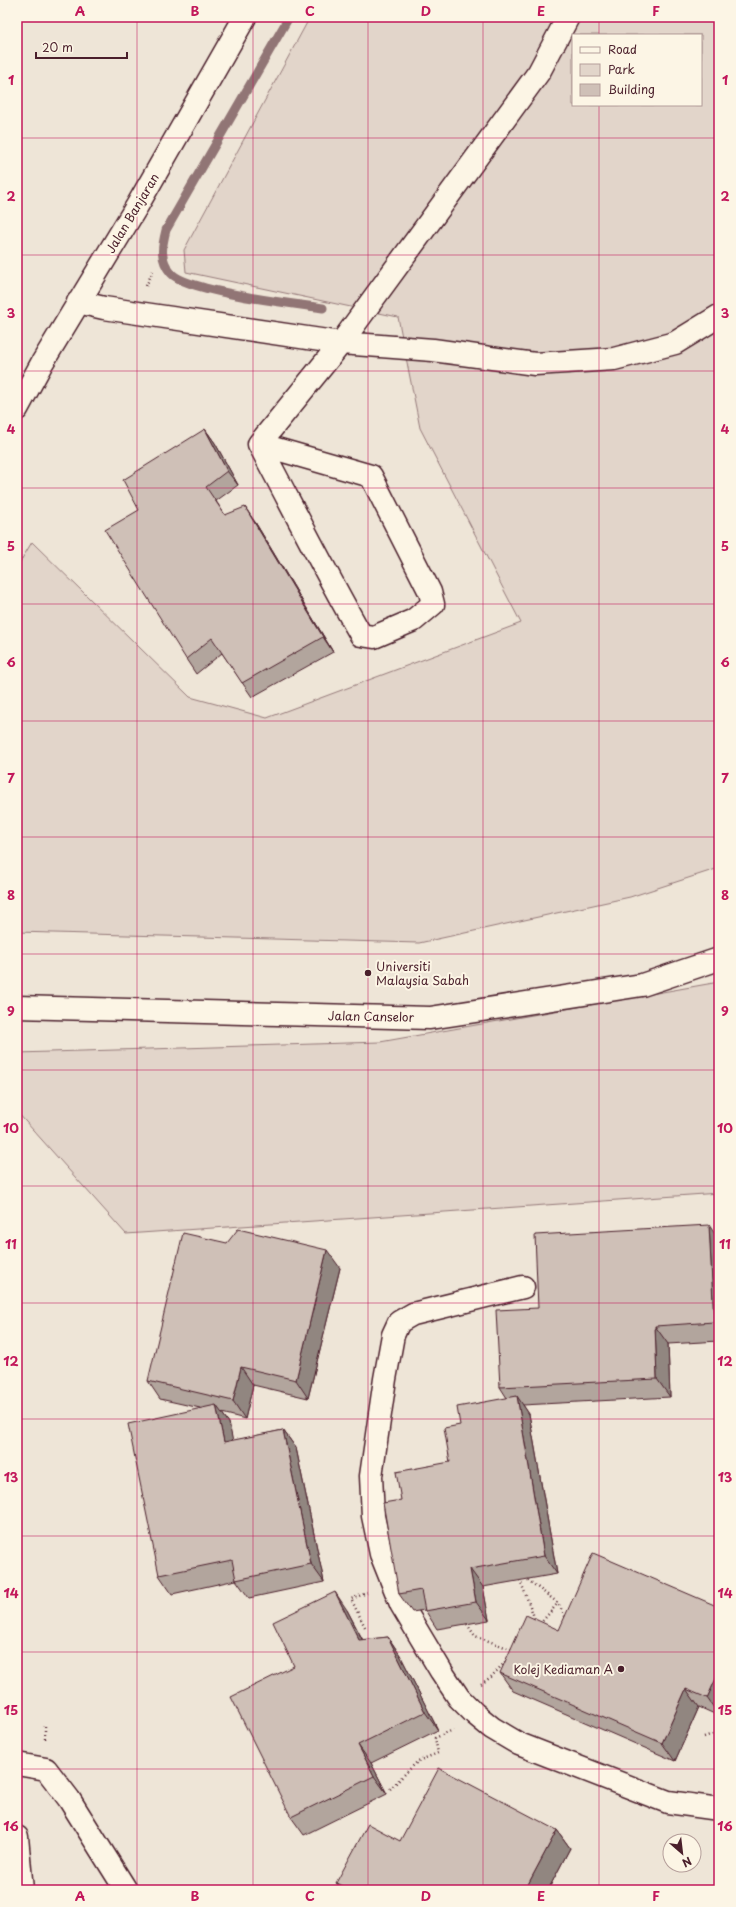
<svg xmlns="http://www.w3.org/2000/svg" width="736" height="1907" font-family="'Playpen Sans',sans-serif">
<style>
.built{fill:#eee5d7;fill-rule:evenodd}
.green{fill:#e2d5ca;stroke:#967a7a;fill-rule:evenodd}
.lines{fill:none;stroke-linecap:round;stroke-linejoin:round}
.stream{stroke:#917474;stroke-width:9}
.minor-casing{stroke:#4a1f2b;stroke-width:25}
.path{stroke:#4a1f2b;stroke-width:2.5;stroke-dasharray:1 3;stroke-linecap:butt}
.minor{stroke:#fcf5e5;stroke-width:22}
.wall{fill:#b2a59d;stroke:#4a1f2b}
.shaded-wall{fill:#918680;stroke:#4a1f2b}
.building{fill:#cfc0b7;stroke:#4a1f2b}
.grid{fill:none;stroke:#c2185b;stroke-width:1;stroke-opacity:0.55}
.poi-dot{fill:#4a1f2b;stroke:#fcf5e5;stroke-width:1.5}
.labels{text-anchor:middle;dominant-baseline:central;stroke-width:4;stroke-linejoin:round;paint-order:stroke}
.street-label{font-size:12px;fill:#4a1f2b;stroke:#fcf5e5}
.poi-label{font-size:12px;fill:#4a1f2b;stroke:#fcf5e5;text-anchor:start}
.neatline{fill:none;stroke:#c2185b;stroke-width:1.5}
.grid-label{font-size:13px;text-anchor:middle;font-weight:bold;fill:#c2185b}
</style>
<rect width="100%" height="100%" fill="#fcf5e5"/>
<filter id="ink" filterUnits="userSpaceOnUse"><feTurbulence type="fractalNoise" baseFrequency=".025" numOctaves="2"/><feDisplacementMap in="SourceGraphic" scale="8" xChannelSelector="R" yChannelSelector="G"/><feConvolveMatrix kernelMatrix="1 2 1 2 8 2 1 2 1" color-interpolation-filters="sRGB"/></filter>
<g filter="url(#ink)">
<!-- built -->
<path class="built" d="M17,17H719V1890H17ZM573,35H701V105H573ZM670,1841H694V1865H670Z"/>
<!-- green -->
<path class="green" d="M310,17H719V868L630,897L419,943L17,932V567L32,542L190,697L267,718L521,623L420,428L398,317L186,272L184,250ZM573,35H701V105H573Z
M719,982V1193L126,1234L17,1112V1053L380,1042Z"/>
<g class="lines">
<!-- stream -->
<path class="stream" d="M289,17L166,230C162,246 159,259 171,273C187,292 295,304 323,308"/>
<!-- minor casing -->
<g class="minor-casing">
<path id="minor" d="M78,302L104,308L341,343L539,72L568,17
M17,409L42,363L137,206L245,17
M259,444L371,476L430,592L433,604L414,620L374,637L361,635C325,572 293,508 259,444Z
M259,444L341,343L433,350L535,364L614,359L675,343L719,316
M17,1007L430,1018L642,985L719,959
M523,1287L413,1314L399,1322L393,1335L385,1379L371,1476L373,1516L381,1554L401,1604L441,1671L459,1698L475,1714L492,1728L519,1744L668,1802L719,1809
M17,1764L46,1769L69,1799L126,1890
M17,1837L22,1890"/>
</g>
<!-- path -->
<path class="path" d="M146,286L153,271
M520,1580L536,1622
M528,1580L558,1603L566,1618
M467,1624L475,1636L513,1650
M540,1624L558,1603
M365,1627L351,1599L367,1593
M481,1684L491,1677L507,1660
M45,1726V1741
M704,1737L719,1732
M390,1789L418,1761L438,1753L435,1738L453,1730"/>
<!-- minor -->
<use href="#minor" class="minor"/>
</g>
<!-- wall -->
<path class="wall" d="M205,429L215,443L238,485L216,501L225,515L255,522L333,652L252,697L222,653L196,674L186,659Z
M719,1240V1341L668,1344L670,1397L523,1405L529,1414L557,1574L483,1587L489,1620L437,1629L425,1610L412,1612L399,1594L401,1500L450,1462L460,1425L507,1398L500,1387L538,1308Z
M340,1268L308,1398L253,1385L245,1419L222,1413L229,1423L232,1441L283,1430L296,1448L324,1582L249,1598L236,1580L172,1594L159,1575L200,1408L160,1399L148,1381Z
M719,1607V1716L699,1707L675,1761L513,1691L500,1673L559,1630Z
M347,1610L363,1640L388,1637L400,1655L438,1730L371,1763L387,1794L304,1835L291,1817L294,1666Z
M557,1830L570,1848L548,1890H342L336,1883L400,1841Z"/>
<!-- shaded-wall -->
<path class="shaded-wall" d="M205,429L215,443L238,485L227,471Z
M245,507L255,522L333,652L323,637Z
M709,1225L719,1240V1329L714,1322Z
M327,1250L340,1268L308,1398L296,1380Z
M655,1326L668,1344L670,1397L657,1379Z
M241,1367L253,1385L245,1419L233,1401Z
M517,1396L529,1414L557,1574L544,1556Z
M216,1405L229,1423L237,1461L224,1442Z
M283,1430L296,1448L324,1582L311,1564Z
M470,1569L483,1587L489,1620L476,1602Z
M335,1592L347,1610L372,1659L359,1640Z
M388,1637L400,1655L438,1730L425,1712Z
M719,1672V1715L707,1698Z
M686,1689L699,1707L675,1761L662,1743Z
M358,1745L371,1763L387,1794L374,1776Z
M557,1830L570,1848L548,1890H525Z"/>
<!-- building -->
<path class="building" d="M205,429L227,471L206,487L225,515L245,507L323,637L242,683L212,638L186,659L105,530L139,510L123,480Z
M709,1225L714,1322L655,1326L657,1379L500,1387L496,1310L538,1308L535,1235Z
M238,1229L327,1250L296,1380L241,1367L233,1401L148,1381L183,1233L227,1243Z
M517,1396L544,1556L470,1569L476,1602L425,1611L421,1590L399,1594L383,1503L401,1500L396,1472L450,1462L444,1428L460,1425L457,1407Z
M216,1405L224,1442L283,1430L311,1564L236,1580L232,1560L159,1575L128,1424Z
M593,1553L719,1607V1672L707,1698L686,1689L662,1743L500,1673L526,1615L559,1630Z
M335,1592L359,1640L388,1637L425,1712L358,1745L374,1776L291,1817L231,1697L294,1666L273,1622Z
M439,1768L557,1830L525,1890H350L336,1883L368,1824L400,1841Z"/>
</g>
<!-- grid -->
<path class="grid" d="M137,17V1890M253,17V1890M368,17V1890M483,17V1890M599,17V35M599,105V1890M17,138H719M17,255H719M17,371H719M17,488H719M17,604H719M17,721H719M17,837H719M17,954H719M17,1070H719M17,1186H719M17,1303H719M17,1419H719M17,1536H719M17,1652H719M17,1769H719"/>
<!-- markers -->
<g class="poi-dot">
<circle cx="368" cy="973" r="4"/>
<circle cx="621" cy="1669" r="4"/>
</g>
<g class="labels">
<!-- street labels -->
<g class="street-label">
<text transform="translate(132 213) rotate(-59)">Jalan Banjaran</text>
<text transform="translate(371 1016) rotate(1)">Jalan Canselor</text>
</g>
<!-- poi labels -->
<g class="poi-label">
<text x="376" y="966">Universiti<tspan x="376" dy="14">Malaysia Sabah</tspan></text>
<text x="613" y="1669" text-anchor="end">Kolej Kediaman A</text>
</g>
</g>
<!-- margin -->
<rect width="736" height="1907" fill="none" stroke="#fcf5e5" stroke-width="44"/>
<!-- legend -->
<rect x="572" y="34" width="130" height="72" fill="#fcf5e5" stroke="#b59f9b"/>
<rect x="580" y="47" width="20" height="6" fill="#fcf5e5" stroke="#b59f9b"/>
<text x="608" y="54" font-size="12" fill="#4a1f2b">Road</text>
<rect x="580" y="64" width="20" height="12" fill="#e2d5ca" stroke="#b59f9b"/>
<text x="608" y="74" font-size="12" fill="#4a1f2b">Park</text>
<rect x="580" y="84" width="20" height="12" fill="#cfc0b7" stroke="#b59f9b"/>
<text x="608" y="94" font-size="12" fill="#4a1f2b">Building</text>
<!-- north arrow -->
<g transform="translate(682 1853) rotate(152)"><circle r="19" fill="#fcf5e5" stroke="#b59f9b"/>
<path d="M0-3L7 15L0 10L-7 15Z" fill="#4a1f2b"/>
<text y="-6" font-size="11" font-weight="bold" text-anchor="middle" fill="#4a1f2b">N</text>
</g>
<!-- scale -->
<path d="M36 52v6h91v-6" fill="none" stroke="#4a1f2b" stroke-width="2"/>
<text x="42" y="52" font-size="12" fill="#4a1f2b" stroke="#fcf5e5" stroke-width="3" paint-order="stroke">20 m</text>
<rect x="22" y="22" width="692" height="1863" class="neatline"/>
<g class="grid-label">
<text x="80" y="16">A</text>
<text x="195" y="16">B</text>
<text x="310" y="16">C</text>
<text x="426" y="16">D</text>
<text x="541" y="16">E</text>
<text x="656" y="16">F</text>
<text x="11" y="85">1</text>
<text x="725" y="85">1</text>
<text x="11" y="201">2</text>
<text x="725" y="201">2</text>
<text x="11" y="318">3</text>
<text x="725" y="318">3</text>
<text x="11" y="434">4</text>
<text x="725" y="434">4</text>
<text x="11" y="551">5</text>
<text x="725" y="551">5</text>
<text x="11" y="667">6</text>
<text x="725" y="667">6</text>
<text x="11" y="783">7</text>
<text x="725" y="783">7</text>
<text x="11" y="900">8</text>
<text x="725" y="900">8</text>
<text x="11" y="1016">9</text>
<text x="725" y="1016">9</text>
<text x="11" y="1133">10</text>
<text x="725" y="1133">10</text>
<text x="11" y="1249">11</text>
<text x="725" y="1249">11</text>
<text x="11" y="1366">12</text>
<text x="725" y="1366">12</text>
<text x="11" y="1482">13</text>
<text x="725" y="1482">13</text>
<text x="11" y="1598">14</text>
<text x="725" y="1598">14</text>
<text x="11" y="1715">15</text>
<text x="725" y="1715">15</text>
<text x="11" y="1831">16</text>
<text x="725" y="1831">16</text>
<text x="80" y="1901">A</text>
<text x="195" y="1901">B</text>
<text x="310" y="1901">C</text>
<text x="426" y="1901">D</text>
<text x="541" y="1901">E</text>
<text x="656" y="1901">F</text>
</g>
</svg>
